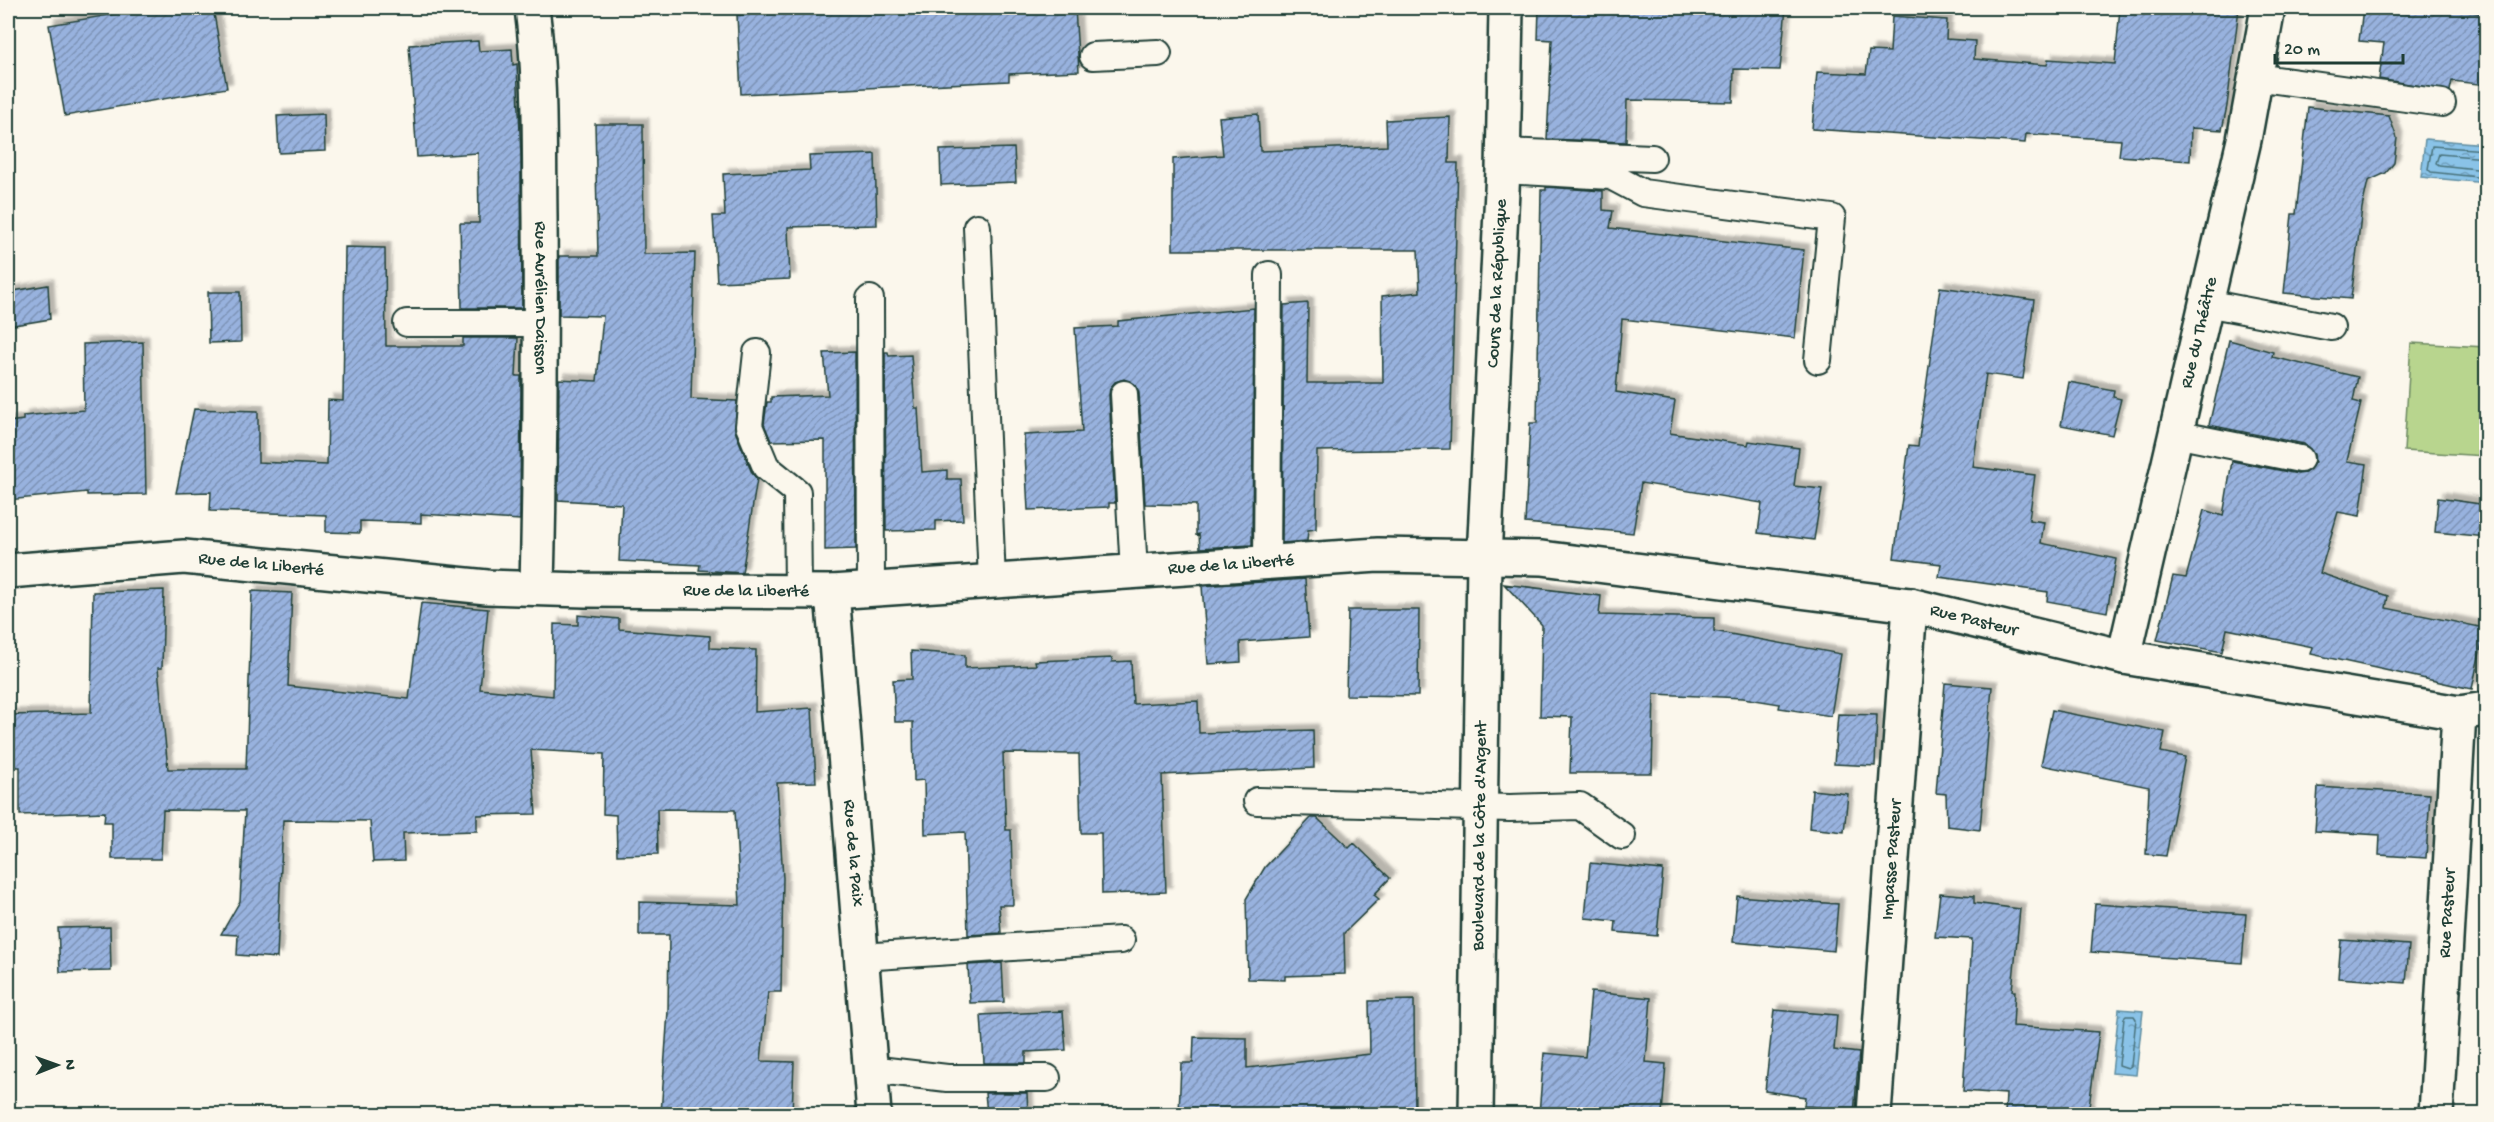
<svg xmlns="http://www.w3.org/2000/svg" width="2494" height="1122" font-family="'Gochi Hand',sans-serif">
<style>
.pitch{fill:#b8d58e;stroke:#6c8961;stroke-width:1.5}
.water{fill:url(#water-ripples);stroke:#5f8da0;stroke-width:1.5}
.lines{fill:none;stroke-linecap:round;stroke-linejoin:round}
.shore{stroke:#4a737c;stroke-width:1.5}
.building{fill:url(#building-hatch);stroke:#1f3d34;stroke-width:1.5;filter:url(#shadow)}
.lane-casing{stroke:#1f3d34;stroke-width:30}
.street-casing{stroke:#1f3d34;stroke-width:38}
.secondary-casing{stroke:#1f3d34;stroke-width:38}
.lane{stroke:#fbf7ec;stroke-width:26}
.street{stroke:#fbf7ec;stroke-width:33}
.secondary{stroke:#fbf7ec;stroke-width:33}
.labels{text-anchor:middle;dominant-baseline:central;stroke-width:5;stroke-linejoin:round;paint-order:stroke}
.street-label{font-size:18px;fill:#1f3d34;stroke:#fbf7ec}
</style>
<defs>
<pattern id="water-ripples" width="26" height="14" patternUnits="userSpaceOnUse" patternTransform="scale(1.5)"><rect width="26" height="14" fill="#8ac3e8"/><path d="M2 4q2-2 4 0t4 0M15 11q2-2 4 0t4 0" fill="none" stroke="#70a0bd"/></pattern>
<pattern id="building-hatch" width="6" height="6" patternUnits="userSpaceOnUse" patternTransform="scale(1.5)"><rect width="6" height="6" fill="#98b2de"/><path d="M-1 1l2-2M0 6l6-6M5 7l2-2" fill="none" stroke="#7b92b5"/></pattern>
<filter id="shadow"><feDropShadow dx="5.5" dy="-5.5" stdDeviation="1.5" flood-color="#0004"/></filter>
</defs>
<rect width="100%" height="100%" fill="#fbf7ec"/>
<filter id="ink" filterUnits="userSpaceOnUse"><feTurbulence type="fractalNoise" baseFrequency=".0167" numOctaves="2"/><feDisplacementMap in="SourceGraphic" scale="12" xChannelSelector="R" yChannelSelector="G"/><feConvolveMatrix kernelMatrix="1 2 1 2 8 2 1 2 1" color-interpolation-filters="sRGB"/></filter>
<g filter="url(#ink)">
<!-- pitch -->
<path class="pitch" d="M2411,343L2486,347V456L2404,451Z"/>
<!-- water -->
<path class="water" d="M2425,139L2486,144V183L2421,177Z
M2119,1009L2143,1011L2136,1075L2112,1073Z"/>
<g class="lines">
<!-- shore -->
<path class="shore" d="M2486,150L2432,146L2428,169L2431,172L2486,178
M2486,158L2439,154L2436,163L2439,165L2486,170
M2126,1016H2134L2136,1019L2131,1066L2128,1068L2119,1065L2124,1018Z"/>
</g>
<!-- building -->
<path class="building" d="M151,8H213L227,88L65,116L49,25Z
M809,8H1075L1079,71L1009,74V81L741,94L737,15L809,11Z
M1539,8H1786L1780,70L1734,69L1733,102L1627,100L1626,142L1547,139L1552,40L1538,39Z
M2120,8H2239L2227,106L2222,130L2191,128L2190,161L2119,156L2121,140L2026,134L2025,143L1812,129L1817,72L1866,74L1869,51L1890,52L1892,16L1947,20L1946,39L1975,41L1974,59L2047,65L2048,59L2115,64Z
M2363,8H2435L2487,14V85L2452,81L2450,91L2379,79L2384,43L2359,41Z
M478,41L479,51L512,49L513,65L517,64L521,156L522,308H462L460,223H479L478,153L417,157L409,45Z
M2308,107L2389,116L2397,138L2394,163L2386,173L2368,181L2362,208L2351,299L2284,293L2292,214H2296Z
M324,114L325,151L279,153L277,116Z
M1258,114L1260,151L1387,146L1386,120L1450,117L1449,163H1458L1450,449L1317,451L1316,529L1308,530L1307,541L1282,543L1284,305L1308,303L1307,383H1383L1382,296L1420,292L1418,250H1173V159L1223,155L1219,117Z
M595,124H643L644,254L695,253L691,399L737,401L735,431L752,473L757,479L742,573L699,570L700,565L619,561L622,504L558,500L559,379L597,381L603,316L559,315V256H598Z
M1014,148L1016,182L941,185L940,150Z
M875,154L877,225L788,227L790,279L717,282L713,216H725L723,174L810,170L809,156Z
M1546,187L1603,191V210L1613,211L1610,228L1804,250L1795,338L1622,319L1616,392L1675,401L1670,433L1748,445L1749,441L1799,448L1794,486L1822,489L1814,540L1758,533L1762,503L1641,483L1633,533L1525,523L1530,423H1537L1541,190H1546Z
M345,247L385,248L386,346H463V338H518L516,376H521L520,520L421,514V523L360,521V533L326,532V515L210,511L211,492L176,493L194,409L258,411V462L327,465L328,400L343,401Z
M48,285L50,319L8,326V292Z
M1940,287L2034,300L2023,379L1986,374L1973,467L2035,475L2029,520L2044,522L2041,543L2116,559L2107,612L2047,601L2048,592L1939,577L1941,564L1894,558L1909,445L1918,446Z
M208,292H240L241,342L209,343Z
M1254,308L1252,545L1200,548L1199,534L1196,535V505L1145,504L1139,393L1136,385L1124,379L1115,382L1110,388L1109,395L1115,503H1109V507L1028,510L1024,435L1082,432L1075,328L1118,326V321Z
M2229,340L2273,352L2272,357L2358,377L2353,401L2361,403L2347,461L2367,464L2360,516L2338,512L2320,573L2388,596L2386,608L2485,628L2472,689L2311,654L2313,647L2227,629L2222,652L2157,640L2173,576L2186,578L2204,510L2223,516L2232,461L2298,474L2305,473L2315,462L2314,454L2304,444L2209,425Z
M143,342L146,494L87,495V492L8,500V422L23,420V416L84,410L83,344Z
M855,352L856,549L825,550V440L771,441L764,424L767,402H771V397L828,395L824,353Z
M885,352H888L889,356L911,355L915,408H918L922,472L947,470V479H961L963,520L936,521V530L886,531Z
M2069,382L2114,390L2113,397L2121,399L2112,435L2061,425Z
M2438,498L2487,505V537L2435,532Z
M1305,579L1309,637L1240,642L1241,662L1208,664L1202,586Z
M1504,584L1601,596L1599,615L1714,618V631L1841,654L1831,716L1779,708L1780,704L1743,698L1654,694L1652,773H1570L1572,717L1540,716L1542,625Z
M164,590L162,668H158L168,769H246L252,591L292,593L288,686L409,699L421,603L488,609L480,689L553,696L554,624L578,625V615L619,619V629L710,636V648L756,650L755,712L812,708L816,782L777,783L783,878L781,992H768L761,1061L794,1062L792,1114H661L668,1011L669,935H639V902L740,905L735,810L657,809L658,854L617,855L616,815L603,814L604,754L531,750L536,814L477,815V831L403,833L404,861L373,862L370,821L283,820L277,958L237,955L238,935L221,934L240,901L245,811L163,810L161,859H112V822H104L105,812L20,815V767H8V715L91,713L93,592Z
M1348,610H1419L1418,696L1346,695Z
M911,651L965,655V668L1036,665L1035,661L1112,658V662L1131,661L1133,704L1198,701L1199,733L1313,730L1314,768L1162,775L1166,892L1102,894L1101,833H1081L1079,754L1003,753L1006,830H1011L1013,905H999L1001,933L968,935L965,832L925,834L924,780L914,781L913,722H895L893,680L912,679Z
M1945,683L1992,687L1980,830L1947,826L1946,794L1936,793Z
M2052,710L2165,732L2161,752L2185,757L2166,856L2146,854L2149,787L2041,765Z
M1838,714L1877,715L1875,766L1834,764Z
M2318,787L2430,794L2426,858L2379,855L2380,835L2315,831Z
M1812,790L1848,794L1844,832L1809,828Z
M1311,818H1317L1349,848L1354,843L1390,878L1374,895L1379,899L1344,933L1345,974L1285,976V980L1248,979L1246,899L1265,867Z
M1590,863L1663,870L1657,936L1615,932L1616,921L1585,918Z
M1940,893L1974,896V903L2020,909L2012,991H2015L2013,1026L2099,1032L2088,1114L2005,1113L2006,1094L1963,1091L1972,939L1935,937Z
M1737,896L1838,904L1834,951L1733,942Z
M2095,904L2246,914L2242,963L2091,952Z
M110,927L111,971L60,972L58,928Z
M2341,940L2409,945L2406,983L2338,978Z
M1002,963L1004,1002L970,1003L968,965Z
M1591,992L1651,998L1646,1062L1666,1064L1662,1114H1539L1544,1053L1585,1057Z
M1414,1000L1415,1114H1179L1181,1063H1193L1194,1037L1247,1038V1068L1370,1054L1369,1001Z
M1774,1010L1837,1015L1834,1050L1859,1053L1854,1114H1819V1107L1804,1106L1805,1097L1765,1091Z
M1063,1011L1066,1050L1026,1052V1063H984L981,1015Z
M985,1093H1027L1028,1114H987Z"/>
<g class="lines">
<!-- lane casing -->
<g class="lane-casing">
<path id="lane" d="M1093,56L1158,53
M2255,77L2442,103
M1503,152L1652,158
M1503,170L1611,176L1643,193L1832,218L1818,360
M977,227L992,581
M870,299L871,589
M2206,303L2331,327
M407,323H541
M757,353L749,426L766,467L797,492L798,591
M1124,394L1134,572
M2175,434L2300,459
M1267,563L1269,275
M1257,801L1510,808L1580,806L1622,836
M861,957L1121,940
M870,1069L947,1078H1047"/>
</g>
<!-- street casing -->
<g class="street-casing">
<g id="street">
<path id="s1" d="M532,8C541,77 539,147 540,217C541,341 540,464 537,587"/>
<path id="s2" d="M8,571L184,557L487,587L585,590L832,592L1378,555L1542,558L1910,605L2124,657L2459,713L2486,709"/>
<path id="s3" d="M832,592L874,1114"/>
<path id="s4" d="M2124,657L2244,140L2268,8"/>
<path id="s5" d="M1874,1114L1910,605"/>
<path id="s6" d="M2436,1114L2459,713"/>
</g>
</g>
<!-- secondary casing -->
<g class="secondary-casing">
<g id="secondary">
<path id="s7" d="M1476,1114L1484,558L1503,170L1506,8"/>
</g>
</g>
<!-- lane -->
<use href="#lane" class="lane"/>
<!-- street -->
<use href="#street" class="street"/>
<!-- secondary -->
<use href="#secondary" class="secondary"/>
</g>
</g>
<g class="labels">
<!-- street labels -->
<g class="street-label">
<text stroke="none"><textPath href="#s7" startOffset="831">Cours de la République</textPath></text>
<text stroke="none"><textPath href="#s1" startOffset="290">Rue Aurélien Daisson</textPath></text>
<text stroke="none"><textPath href="#s4" startOffset="333">Rue du Théâtre</textPath></text>
<text stroke="none"><textPath href="#s2" startOffset="254">Rue de la Liberté</textPath></text>
<text stroke="none"><textPath href="#s2" startOffset="1226">Rue de la Liberté</textPath></text>
<text stroke="none"><textPath href="#s2" startOffset="740">Rue de la Liberté</textPath></text>
<text stroke="none"><textPath href="#s2" startOffset="1974">Rue Pasteur</textPath></text>
<text stroke="none"><textPath href="#s7" startOffset="278">Boulevard de la Côte d'Argent</textPath></text>
<text stroke="none"><textPath href="#s3" startOffset="262">Rue de la Paix</textPath></text>
<text stroke="none"><textPath href="#s5" startOffset="255">Impasse Pasteur</textPath></text>
<text stroke="none"><textPath href="#s6" startOffset="201">Rue Pasteur</textPath></text>
</g>
</g>
<!-- margin -->
<rect width="2494" height="1122" fill="none" stroke="#fbf7ec" stroke-width="30"/>
<rect x="15" y="15" width="2464" height="1092" fill="none" stroke="#1f3d34" stroke-width="2" filter="url(#ink)"/>
<!-- north arrow -->
<g transform="translate(57 1065) rotate(89)" stroke="#fbf7ec" stroke-width="4.5" paint-order="stroke">
<path d="M0-4.5L10 22L0 15L-10 22Z" fill="#1f3d34"/>
<text y="-9" font-size="16" font-weight="bold" text-anchor="middle" fill="#1f3d34">N</text>
</g>
<!-- scale -->
<path d="M2275 54v9h128v-9" fill="none" stroke="#1f3d34" stroke-width="3"/>
<text x="2284" y="54" font-size="18" fill="#1f3d34" stroke="#fbf7ec" stroke-width="4.5" paint-order="stroke">20 m</text>
</svg>
